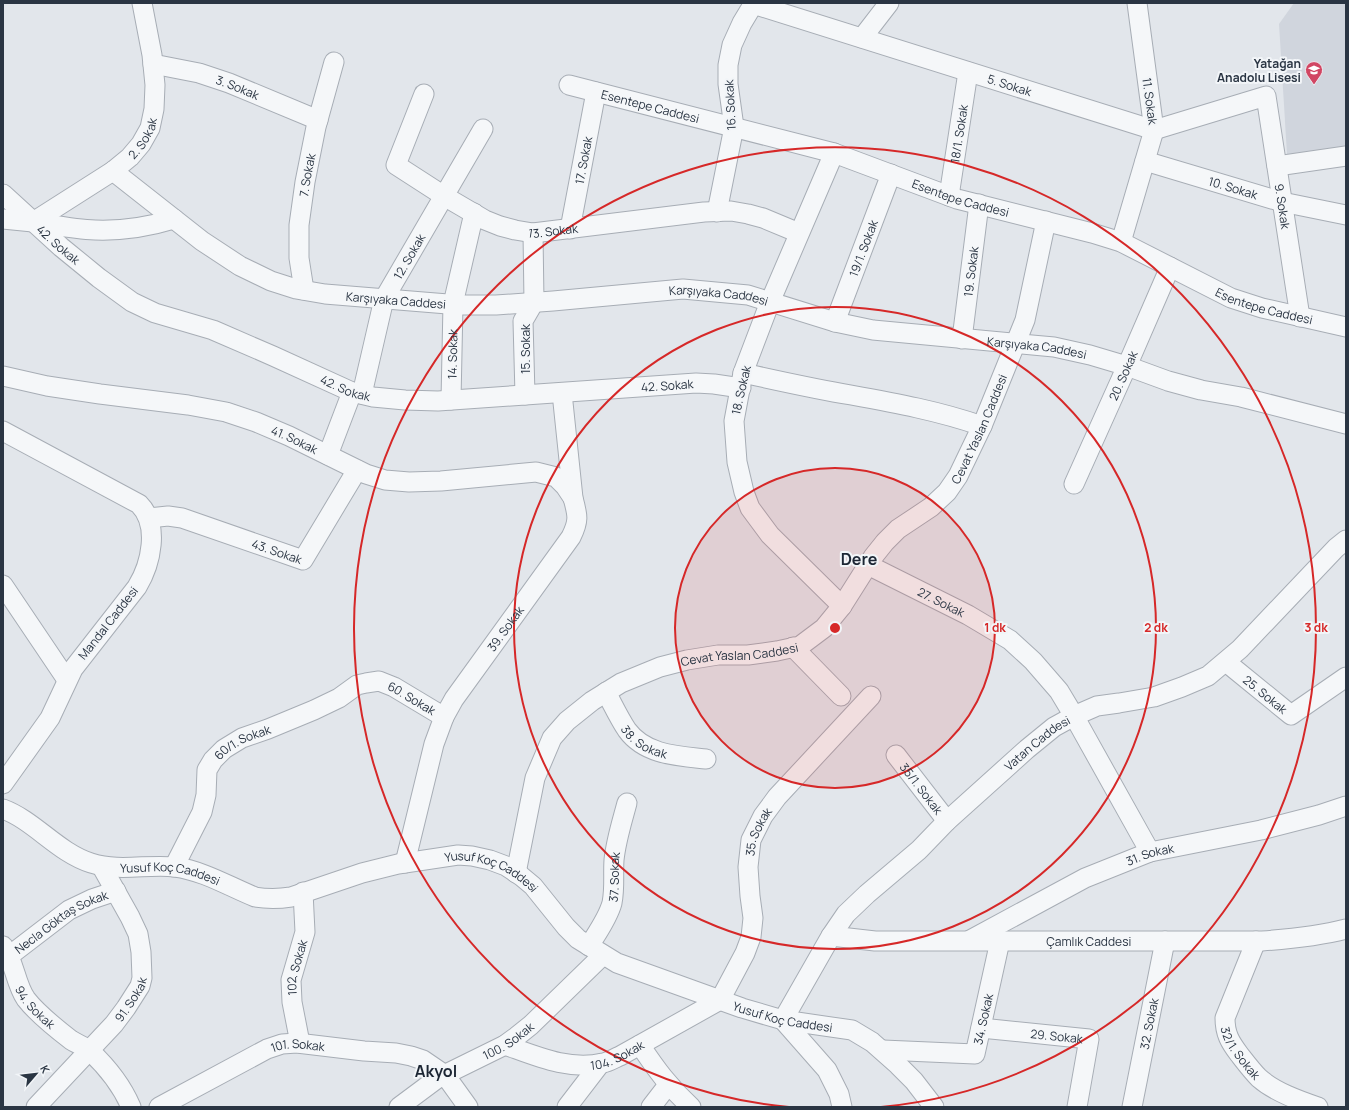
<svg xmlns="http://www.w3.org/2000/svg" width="1349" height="1110" font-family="Manrope,sans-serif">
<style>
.built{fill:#d0d5dd}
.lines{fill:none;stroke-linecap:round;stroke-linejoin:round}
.minor-casing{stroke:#a7adb5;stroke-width:21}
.minor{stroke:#f5f7f9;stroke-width:19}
.ring{fill:none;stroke:#d62828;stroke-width:2}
.labels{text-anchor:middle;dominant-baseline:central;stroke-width:4;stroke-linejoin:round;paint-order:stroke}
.poi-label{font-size:12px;font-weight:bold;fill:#2a3543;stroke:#f2f5f8;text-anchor:end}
.street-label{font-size:12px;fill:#2a3543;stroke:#f2f5f8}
.district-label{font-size:16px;font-weight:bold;fill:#1c2634;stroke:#f2f5f8}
.centre{fill:#d62828;stroke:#f2f5f8;stroke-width:2}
.ring-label{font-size:12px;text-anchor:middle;font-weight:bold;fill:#d62828;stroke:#f2f5f8;stroke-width:4;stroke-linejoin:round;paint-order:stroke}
</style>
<rect width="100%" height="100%" fill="#e2e6eb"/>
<!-- built -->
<path class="built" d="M1294,3H1346V147L1287,154L1279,24Z"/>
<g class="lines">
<!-- minor casing -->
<g class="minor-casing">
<g id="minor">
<path id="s1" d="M753,4L1154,130L1266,96L1300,317"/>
<path d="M862,38L889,3"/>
<path id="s2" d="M153,64L199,73L229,83L318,120"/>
<path id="s3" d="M569,85L834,153L957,199L1092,233L1121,242L1231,298L1262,308L1346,327"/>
<path id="s4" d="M424,94L396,165L444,196L485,220L500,226L515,230L533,233L704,212L731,211L748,214L763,218L799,233"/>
<path d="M834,153L770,302L743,373L734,421L737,462L744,492L750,508L770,535L842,606"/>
<path id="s5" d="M1145,161L1282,202L1346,215"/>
<path d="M1277,166L1346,156"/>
<path id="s6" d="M113,171L202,241L240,266L271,281L296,289L325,294L460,305H496L553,301L683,289L748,295L835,322L873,330L1054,347L1090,355L1127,366L1168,381L1201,390L1241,397L1346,424"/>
<path id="s7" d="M3,194L61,247L99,278L132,302L155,313L213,330L273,356L352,392L373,397L405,400L438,401L696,383L714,384L741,388"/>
<path id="s8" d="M949,196L968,72"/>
<path d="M717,212L734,127L728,84V65L732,45L742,23L754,3"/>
<path id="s9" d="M3,219L33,222L113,171L130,157L141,144L150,128L154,109L155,85L152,55L142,3"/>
<path d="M33,222C54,225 74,229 95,230C122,231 148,227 174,219"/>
<path id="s10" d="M570,229L596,92"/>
<path d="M1121,242L1154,130L1137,3"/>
<path id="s11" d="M304,290L299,258V225L305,182L316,127L334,62"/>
<path id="s12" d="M835,322L891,174"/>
<path id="s13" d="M962,339L979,204"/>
<path d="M743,373C779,381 815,389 851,395C895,403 939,411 982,426"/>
<path id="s14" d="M3,376L47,386L100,394L188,405L226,412L256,422L289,436L366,474L385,480L409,482L441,481L536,472L556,477L565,486L573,498"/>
<path id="s15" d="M362,394L384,299L483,129"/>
<path d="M525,395L523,321L534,302L533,233"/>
<path id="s16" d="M451,400L453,304L474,213"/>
<path d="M3,431L139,504C160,525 151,564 137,587L73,669L50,718L3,784"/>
<path d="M328,455L352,392"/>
<path id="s17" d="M1074,484L1127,366L1170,267"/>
<path id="s18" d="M149,518L168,516L182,518L303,560L357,470"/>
<path id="s19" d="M868,565L968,615L1010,640L1033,661L1059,691L1074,716L1150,852"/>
<path d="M3,585L67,680"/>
<path d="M793,647L841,696"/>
<path id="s20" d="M1226,662L1291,715L1346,677"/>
<path id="s21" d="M606,692C613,705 619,718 627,730C645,755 678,756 706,759"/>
<path id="s22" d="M896,755L947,821"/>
<path id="s23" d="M3,809C35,821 57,852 91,863C119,872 147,864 175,867C204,871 228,886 255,897C267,899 278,899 291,897L362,873L398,864L458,855L472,856L490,860L506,866L521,876L533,886L566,927L578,939L617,963L742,1008L783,1020L852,1030L872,1042L898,1065L914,1081L934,1107"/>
<path id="s24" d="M405,863L434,744L444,717L454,699L571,537C579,521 578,516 573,498L562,393"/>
<path id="s25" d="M174,867L202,812L206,795L207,770L213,760L224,749L242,738L268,729L314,710L339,698L357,685L366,683L379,681L394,687L444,717"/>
<path id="s26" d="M516,873L535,778L552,738L567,721L592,701L621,683L660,667L687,660L718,655H748L777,651L800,646L824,628L842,606L873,557L885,542L898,529L931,507L947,492L958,476L982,426L1025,320L1046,221"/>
<path id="s27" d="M831,936L875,941H1262C1290,939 1319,936 1346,929"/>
<path id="s28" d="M970,940L1085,878L1150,852L1261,830L1319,815L1346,806"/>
<path id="s29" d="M1256,941L1225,1018C1225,1034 1230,1042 1239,1054C1246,1063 1252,1071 1259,1078C1275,1092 1298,1100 1318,1107"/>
<path id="s30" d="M3,946C15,962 15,983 26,999C36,1012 58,1030 71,1040C77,1044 84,1046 90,1051C106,1066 122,1086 131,1107"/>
<path id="s31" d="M589,946C597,933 608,918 612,903C615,888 613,874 614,860C616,840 622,822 627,803"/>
<path id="s32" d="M9,956L69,910L92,899L116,891"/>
<path id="s33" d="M981,1028L1089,1039L1077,1107"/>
<path id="s34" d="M300,1043L292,1002L291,980L305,932L303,892"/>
<path id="s35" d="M505,1045C536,1056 569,1071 603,1063C609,1062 615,1058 620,1056L720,1000L745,953L751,937L753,918L750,896L748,867L751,840L763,816L777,797L871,696"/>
<path d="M640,1045C656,1069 669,1087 691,1107"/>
<path id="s36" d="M883,1050L975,1054L1000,941"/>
<path id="s37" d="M36,1107L114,1024L126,1008L140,986L142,978L141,952L138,934L130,917L102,867"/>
<path id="s38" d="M159,1107L267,1049L282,1044L297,1043L364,1051L396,1053L411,1056L423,1060L445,1075L468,1107"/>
<path id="s39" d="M399,1107L438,1078L505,1045L516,1037L531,1025L603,955"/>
<path d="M567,1107L600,1064"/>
<path d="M651,1107L668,1085"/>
<path id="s40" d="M842,1107L839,1094L827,1070L783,1020L831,936L846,914L867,894L919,850L947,821L1027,749L1054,727L1074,716L1097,706L1119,703L1154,697L1182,687L1208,676L1240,649L1336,548L1346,540"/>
<path id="s41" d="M1132,1107L1165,941"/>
</g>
</g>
<!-- minor -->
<use href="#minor" class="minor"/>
</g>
<!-- distance rings -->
<circle cx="835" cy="628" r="160" fill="#d62828" fill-opacity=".12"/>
<g class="ring">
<circle cx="835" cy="628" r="160"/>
<circle cx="835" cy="628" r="321"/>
<path d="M789 1107A481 481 0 1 1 881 1107"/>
</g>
<!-- icons -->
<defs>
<g id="school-pin" transform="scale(0.9)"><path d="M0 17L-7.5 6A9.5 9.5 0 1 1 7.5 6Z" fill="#d14663" stroke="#f2f5f8"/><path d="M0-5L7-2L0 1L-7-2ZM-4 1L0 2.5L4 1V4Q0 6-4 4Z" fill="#fff"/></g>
</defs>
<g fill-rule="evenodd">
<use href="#school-pin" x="1314" y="70"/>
</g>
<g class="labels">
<!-- poi labels -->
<g class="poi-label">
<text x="1301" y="63">Yatağan<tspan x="1301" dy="14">Anadolu Lisesi</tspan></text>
</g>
<!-- street labels -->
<g class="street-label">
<text stroke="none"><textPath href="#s1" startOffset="269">5. Sokak</textPath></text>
<text stroke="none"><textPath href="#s2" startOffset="88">3. Sokak</textPath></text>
<text transform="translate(1150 101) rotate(82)">11. Sokak</text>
<text transform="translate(730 105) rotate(-93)">16. Sokak</text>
<text stroke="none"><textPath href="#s3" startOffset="84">Esentepe Caddesi</textPath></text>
<text stroke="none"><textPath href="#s8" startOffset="63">18/1. Sokak</textPath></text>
<text stroke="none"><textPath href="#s9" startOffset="170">2. Sokak</textPath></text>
<text stroke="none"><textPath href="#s10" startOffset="70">17. Sokak</textPath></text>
<text stroke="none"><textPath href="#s11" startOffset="116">7. Sokak</textPath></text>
<text stroke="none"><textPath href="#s5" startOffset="92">10. Sokak</textPath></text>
<text stroke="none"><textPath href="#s3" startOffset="408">Esentepe Caddesi</textPath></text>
<text stroke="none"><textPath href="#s1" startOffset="649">9. Sokak</textPath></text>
<text stroke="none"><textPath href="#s4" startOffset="251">13. Sokak</textPath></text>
<text stroke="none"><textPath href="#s7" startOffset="75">42. Sokak</textPath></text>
<text stroke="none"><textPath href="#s12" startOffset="79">19/1. Sokak</textPath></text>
<text stroke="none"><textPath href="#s15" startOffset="147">12. Sokak</textPath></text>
<text stroke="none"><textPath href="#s13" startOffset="68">19. Sokak</textPath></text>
<text stroke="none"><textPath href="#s6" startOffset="644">Karşıyaka Caddesi</textPath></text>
<text stroke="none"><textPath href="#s6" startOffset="320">Karşıyaka Caddesi</textPath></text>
<text stroke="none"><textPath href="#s3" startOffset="732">Esentepe Caddesi</textPath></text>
<text stroke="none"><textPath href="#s6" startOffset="968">Karşıyaka Caddesi</textPath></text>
<text transform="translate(525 349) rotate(-90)">15. Sokak</text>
<text stroke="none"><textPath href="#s16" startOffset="46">14. Sokak</textPath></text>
<text stroke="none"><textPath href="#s17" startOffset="119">20. Sokak</textPath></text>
<text stroke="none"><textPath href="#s7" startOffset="723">42. Sokak</textPath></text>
<text stroke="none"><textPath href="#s7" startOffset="399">42. Sokak</textPath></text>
<text transform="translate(741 390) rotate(-77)">18. Sokak</text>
<text stroke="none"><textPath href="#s26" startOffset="700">Cevat Yaslan Caddesi</textPath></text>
<text stroke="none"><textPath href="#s14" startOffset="300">41. Sokak</textPath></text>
<text stroke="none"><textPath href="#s18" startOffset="134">43. Sokak</textPath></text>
<text stroke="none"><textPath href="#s19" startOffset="82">27. Sokak</textPath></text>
<text transform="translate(108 623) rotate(-52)">Mandal Caddesi</text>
<text stroke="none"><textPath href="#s24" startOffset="259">39. Sokak</textPath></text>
<text stroke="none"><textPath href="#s26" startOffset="352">Cevat Yaslan Caddesi</textPath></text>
<text stroke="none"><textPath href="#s20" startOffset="51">25. Sokak</textPath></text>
<text stroke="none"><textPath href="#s25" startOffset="339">60. Sokak</textPath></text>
<text stroke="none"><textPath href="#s21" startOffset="65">38. Sokak</textPath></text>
<text stroke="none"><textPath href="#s25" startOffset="151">60/1. Sokak</textPath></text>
<text stroke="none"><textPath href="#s40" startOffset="487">Vatan Caddesi</textPath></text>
<text stroke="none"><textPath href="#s22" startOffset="42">35/1. Sokak</textPath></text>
<text stroke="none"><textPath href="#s35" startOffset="412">35. Sokak</textPath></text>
<text stroke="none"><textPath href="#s28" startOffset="200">31. Sokak</textPath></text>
<text stroke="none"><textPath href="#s23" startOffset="184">Yusuf Koç Caddesi</textPath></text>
<text stroke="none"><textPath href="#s23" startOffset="520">Yusuf Koç Caddesi</textPath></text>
<text stroke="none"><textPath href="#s31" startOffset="75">37. Sokak</textPath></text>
<text stroke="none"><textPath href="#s32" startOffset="63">Necla Göktaş Sokak</textPath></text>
<text stroke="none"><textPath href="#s27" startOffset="258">Çamlık Caddesi</textPath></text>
<text stroke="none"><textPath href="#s34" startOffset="77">102. Sokak</textPath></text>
<text stroke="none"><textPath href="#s37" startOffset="144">91. Sokak</textPath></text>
<text stroke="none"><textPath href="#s30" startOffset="70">94. Sokak</textPath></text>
<text stroke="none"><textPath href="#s23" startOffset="856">Yusuf Koç Caddesi</textPath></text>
<text stroke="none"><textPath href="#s36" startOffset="128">34. Sokak</textPath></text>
<text stroke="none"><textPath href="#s41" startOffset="85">32. Sokak</textPath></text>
<text stroke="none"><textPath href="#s33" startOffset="76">29. Sokak</textPath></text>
<text stroke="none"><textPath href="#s39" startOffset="128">100. Sokak</textPath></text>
<text stroke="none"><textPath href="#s38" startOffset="154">101. Sokak</textPath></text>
<text stroke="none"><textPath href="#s29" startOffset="122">32/1. Sokak</textPath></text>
<text stroke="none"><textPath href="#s35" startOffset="117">104. Sokak</textPath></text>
</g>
<!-- district labels -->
<g class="district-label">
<text x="859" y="559">Dere</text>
<text x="436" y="1071">Akyol</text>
</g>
</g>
<circle cx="835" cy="628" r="6" class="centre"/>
<g class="ring-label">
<text x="995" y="632">1 dk</text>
<text x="1156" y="632">2 dk</text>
<text x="1316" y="632">3 dk</text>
</g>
<!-- border -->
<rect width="1349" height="1110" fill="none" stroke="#2a3543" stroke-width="8"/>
<!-- north arrow -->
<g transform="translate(36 1074) rotate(62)" stroke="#f2f5f8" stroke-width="3" paint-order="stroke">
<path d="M0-3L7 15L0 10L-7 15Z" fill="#2a3543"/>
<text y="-6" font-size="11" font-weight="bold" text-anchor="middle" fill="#2a3543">K</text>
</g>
</svg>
